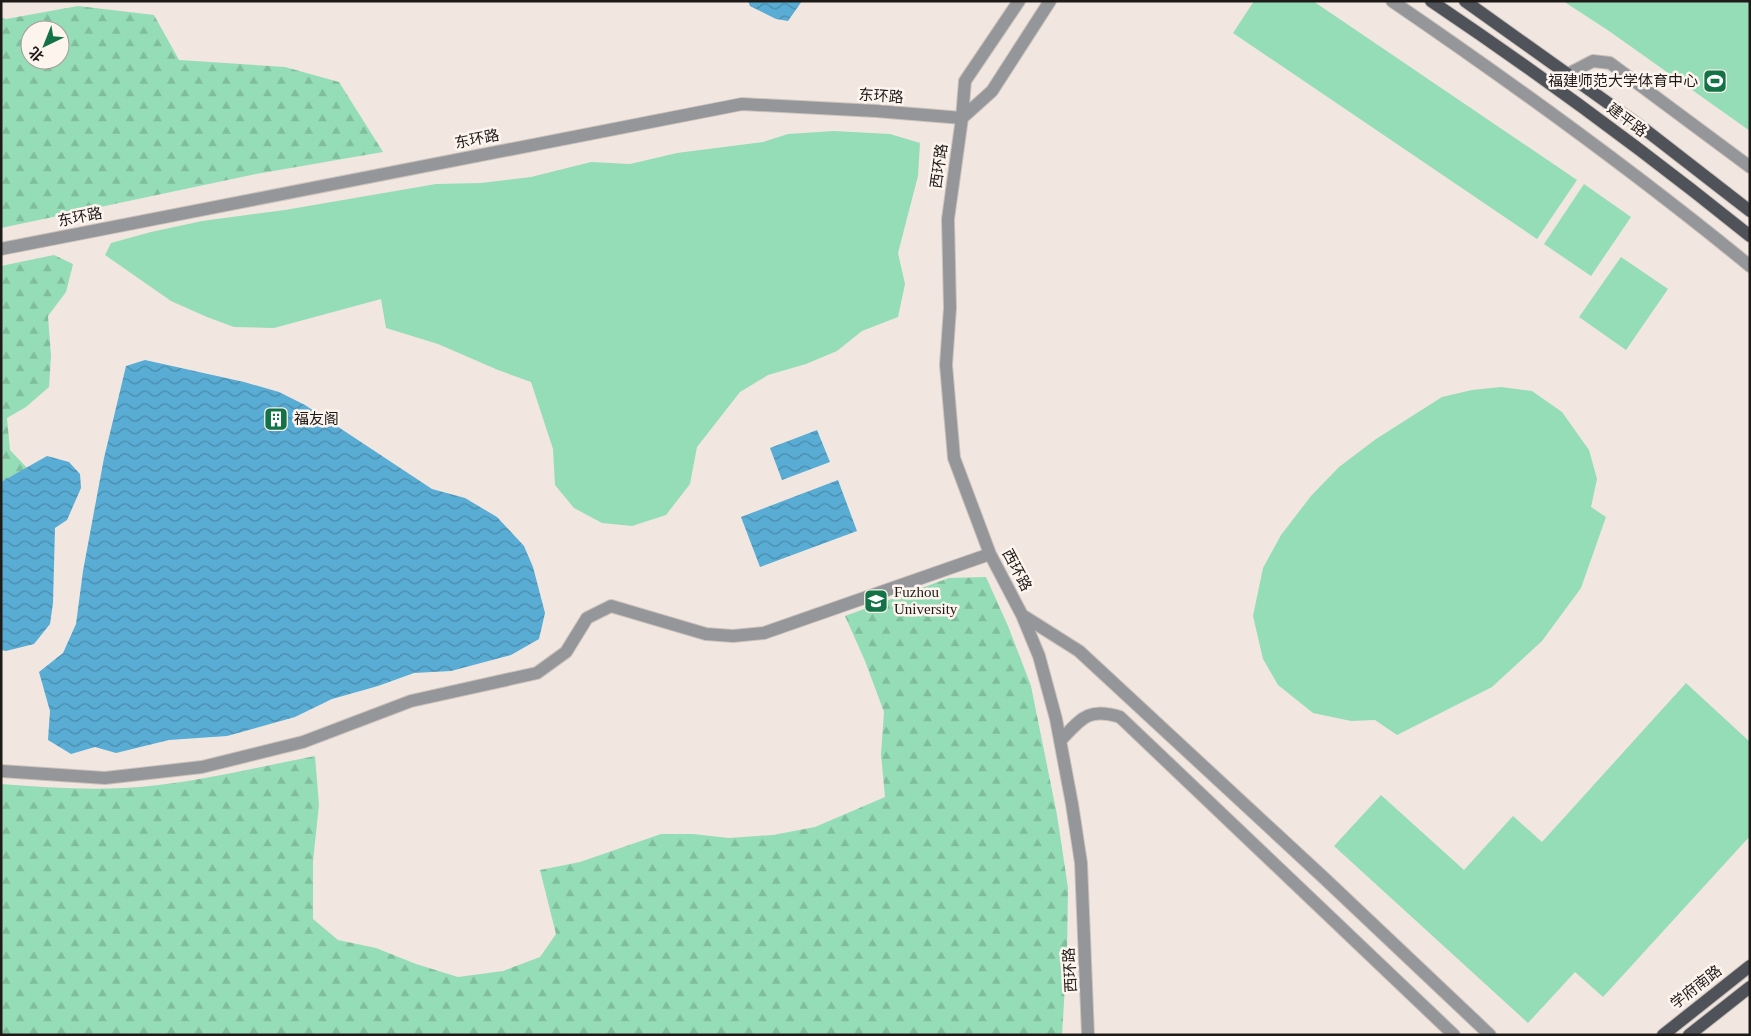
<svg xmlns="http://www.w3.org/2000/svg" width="1751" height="1036" font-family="'Times New Roman','Noto Sans SC',serif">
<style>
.grass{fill:#94ddb7}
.forest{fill:url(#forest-firs);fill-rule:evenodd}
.water{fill:url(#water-waves)}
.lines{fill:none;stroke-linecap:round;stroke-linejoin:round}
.minor-casing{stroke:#cbc2bc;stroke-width:14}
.major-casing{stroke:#cbc2bc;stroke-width:14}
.minor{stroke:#94969a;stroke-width:12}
.major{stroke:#4f5359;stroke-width:12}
.labels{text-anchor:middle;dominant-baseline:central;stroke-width:5;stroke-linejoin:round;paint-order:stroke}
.poi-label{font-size:15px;fill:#1e1a18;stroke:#fef4ee;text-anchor:start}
.street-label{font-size:15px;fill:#1e1a18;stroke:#fef4ee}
</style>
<defs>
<pattern id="forest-firs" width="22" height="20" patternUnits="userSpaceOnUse" patternTransform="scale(1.25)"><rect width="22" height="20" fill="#94ddb7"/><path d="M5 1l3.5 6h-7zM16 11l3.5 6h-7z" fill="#7fbd9d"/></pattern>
<pattern id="water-waves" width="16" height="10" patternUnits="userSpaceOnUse" patternTransform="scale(1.25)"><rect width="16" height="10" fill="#59acd4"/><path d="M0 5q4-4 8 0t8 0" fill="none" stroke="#498bab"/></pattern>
</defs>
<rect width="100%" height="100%" fill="#f1e7e0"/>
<!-- grass -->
<path class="grass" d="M1254,1H1313L1577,180L1537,239L1233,33Z
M1563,1H1750V131L1609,31Z
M834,131L890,134L920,143L918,176L898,253L905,284L898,317L862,331L837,351L806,364L768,375L740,392L697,447L690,484L666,515L632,526L602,523L574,508L555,485L553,449L531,382L498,370L438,344L386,328L381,299L274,328L234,327L207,317L171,301L105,255L111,243L151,232L202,221L285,210L436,184L481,183L531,177L591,162L630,164L677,153L763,142L788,134Z
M1584,184L1631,217L1591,276L1544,244Z
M1621,257L1668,289L1626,350L1579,317Z
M1501,387L1532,391L1562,412L1589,450L1597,479L1591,507L1606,517L1581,588L1542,641L1492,687L1397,735L1375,720L1351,721L1313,713L1278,685L1263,659L1253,616L1263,568L1281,535L1311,496L1339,467L1376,439L1442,397L1472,390Z
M1686,683L1750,742V836L1603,997L1575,972L1528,1023L1334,846L1381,795L1464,870L1513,816L1542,842Z"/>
<!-- forest -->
<path class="forest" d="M78,6L154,15L179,60L285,67L339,82L383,152L256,174L1,228V17L6,19ZM30,30H60V60H30Z
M54,255L73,264L66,292L48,316L51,356L49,387L26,407L7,418L10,450L27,468L1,482V266Z
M986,577L1008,626L1031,686L1057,815L1068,888L1067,953L1062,1035H1V784C42,787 82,790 123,788C187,785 252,768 315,756L319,805L313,861V919L338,940L376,948L416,964L458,977L503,971L540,957L556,934L540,870L580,862L661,834H693L729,838L773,835L815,827L885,797L881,754L884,712L865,661L845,616L949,578Z"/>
<!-- water -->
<path class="water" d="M748,1H802L788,21L776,19L750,6Z
M145,360L244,382L279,392L305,405L432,489L465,498L497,517L524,546L533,567L545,613L539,639L511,655L451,671L414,673L378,686L332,699L295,717L227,736L169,740L116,753L95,747L71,754L48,740L50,711L39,672L63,653L76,624L83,571L104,458L126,366Z
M817,430L830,462L782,480L770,448Z
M47,456L69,462L80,474L81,488L67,520L55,528L53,603L50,624L34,644L6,651L1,650V482Z
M838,480L857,531L760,567L741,517Z"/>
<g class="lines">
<!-- minor casing -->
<g class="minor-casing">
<path id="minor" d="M1019,1L965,81L962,118L948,219L950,308L946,365L954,458L990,554L1022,615L1039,656L1056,719L1072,804L1081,863L1088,1035
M1392,1C1515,85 1635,172 1750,266
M1568,74L1593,61L1610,63L1750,167
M962,118L992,91L1050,1
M1,249L742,104L876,111L962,118
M1022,615L1079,651L1324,878L1490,1035
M1060,741C1081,719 1087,707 1120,717L1454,1035
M1,771L105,778L202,767L303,742L411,701L537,673L566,652L587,618L611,606L706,634L733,636L764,633L990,554"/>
</g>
<!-- major casing -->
<g class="major-casing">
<path id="major" d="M1431,1C1541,75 1647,153 1750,236
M1465,1L1643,128L1750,211
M1663,1035L1750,966
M1689,1035L1750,987"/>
</g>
<!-- minor -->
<use href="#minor" class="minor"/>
<!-- major -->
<use href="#major" class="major"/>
</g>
<!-- icons -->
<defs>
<g id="stadium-square" transform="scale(1.25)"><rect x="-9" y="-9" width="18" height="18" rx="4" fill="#147247" stroke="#fef4ee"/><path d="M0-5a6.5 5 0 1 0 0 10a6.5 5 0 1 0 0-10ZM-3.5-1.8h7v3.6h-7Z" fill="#fff"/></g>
<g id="building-square" transform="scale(1.25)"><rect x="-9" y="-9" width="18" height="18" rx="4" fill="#147247" stroke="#fef4ee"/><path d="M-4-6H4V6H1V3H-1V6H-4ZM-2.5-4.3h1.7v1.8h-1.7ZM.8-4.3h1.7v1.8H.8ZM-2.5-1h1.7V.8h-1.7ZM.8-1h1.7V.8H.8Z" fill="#fff"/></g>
<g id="university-square" transform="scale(1.25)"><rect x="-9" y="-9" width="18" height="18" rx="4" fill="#147247" stroke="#fef4ee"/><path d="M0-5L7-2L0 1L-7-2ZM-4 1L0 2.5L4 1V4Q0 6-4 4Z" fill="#fff"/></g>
</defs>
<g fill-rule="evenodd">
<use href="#stadium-square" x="1715" y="81"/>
<use href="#building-square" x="276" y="419"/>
<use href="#university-square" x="876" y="601"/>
</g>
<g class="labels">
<!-- poi labels -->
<g class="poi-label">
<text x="1698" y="81" text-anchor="end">福建师范大学体育中心</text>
<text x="294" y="419">福友阁</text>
<text x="894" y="592">Fuzhou<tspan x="894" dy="17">University</tspan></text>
</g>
<!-- street labels -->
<g class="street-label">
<text transform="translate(881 96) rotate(4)">东环路</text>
<text transform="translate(1627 120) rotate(37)">建平路</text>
<text transform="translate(477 139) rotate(-11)">东环路</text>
<text transform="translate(939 166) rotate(-82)">西环路</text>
<text transform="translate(80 217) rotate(-11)">东环路</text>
<text transform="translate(1017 570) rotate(62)">西环路</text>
<text transform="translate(1070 970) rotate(-93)">西环路</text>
<text transform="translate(1696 987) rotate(-38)">学府南路</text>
</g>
</g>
<!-- border -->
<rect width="1751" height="1036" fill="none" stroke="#1e1a18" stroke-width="5"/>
<!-- north arrow -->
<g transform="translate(45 45) rotate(223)"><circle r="24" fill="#fef4ee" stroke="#a49d98"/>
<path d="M0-4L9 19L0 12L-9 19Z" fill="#147247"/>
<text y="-8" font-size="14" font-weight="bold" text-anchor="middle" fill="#1e1a18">北</text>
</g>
</svg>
